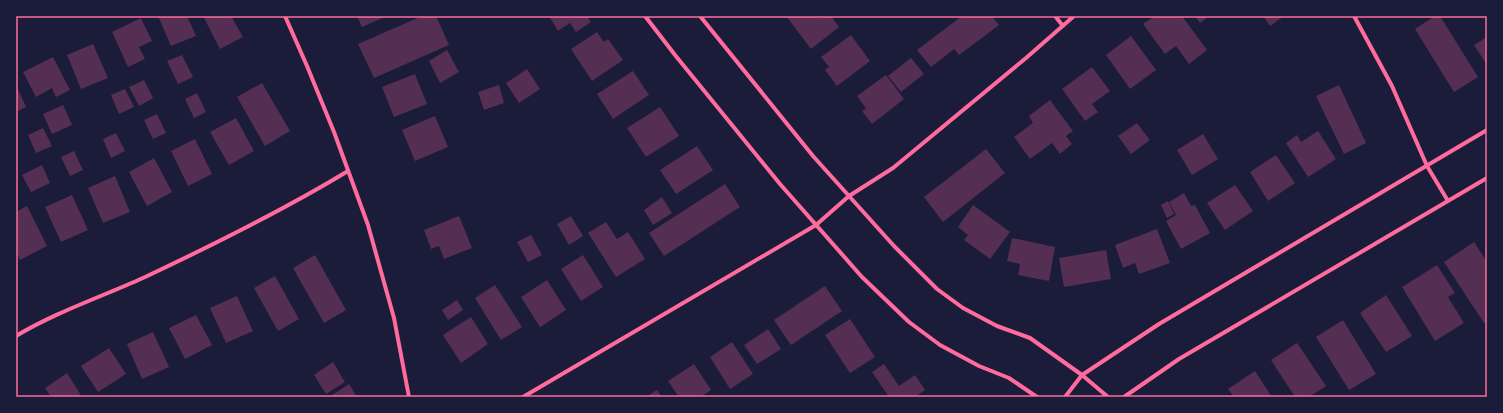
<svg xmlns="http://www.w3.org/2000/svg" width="1503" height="413" font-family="'Open Sans',sans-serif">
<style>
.building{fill:#542f53}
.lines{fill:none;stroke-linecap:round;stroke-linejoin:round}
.minor{stroke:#ff6b9d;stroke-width:4}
.neatline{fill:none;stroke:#ff6b9d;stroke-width:1.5}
</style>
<rect width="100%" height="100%" fill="#1b1b3a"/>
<!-- building -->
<path class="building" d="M158,16H187L196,36L171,46Z
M203,16H231L243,37L220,49Z
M357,16H387L362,27Z
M422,16H436L449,45L374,78L358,44Z
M549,16H587L591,22L576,32L570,23L558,31Z
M786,16H819L820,18L824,16H831L839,27L811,49Z
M962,16H992L999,25L959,55L954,49L931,67L917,50Z
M1152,16H1182L1207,50L1189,64L1176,46L1165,54L1143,24L1153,17Z
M1195,16H1209L1200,23Z
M1263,16H1284L1270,26Z
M1435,16H1440L1478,77L1454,92L1415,29Z
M141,18L152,41L139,47L145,59L128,67L112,32Z
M597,32L604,42L608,39L623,60L592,81L571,49Z
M851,35L870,61L837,86L825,70L829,67L821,57Z
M1131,36L1156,70L1130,89L1106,55Z
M1487,37V65L1474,45Z
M93,44L108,78L81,89L67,55Z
M447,50L459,72L440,83L429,61Z
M182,55L193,77L178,84L167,61Z
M53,57L70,90L56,97L52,88L36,97L23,72Z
M911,58L924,74L901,92L888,76Z
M1092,67L1110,91L1092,104L1098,112L1085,121L1062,89Z
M527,69L540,89L519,103L506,83Z
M633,71L649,95L613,119L597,94Z
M415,74L427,104L394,117L382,87Z
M886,75L904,99L872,124L862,111L866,108L857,96Z
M144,80L153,98L139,106L129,87Z
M262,83L290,131L265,146L237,97Z
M16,85L26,107L16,112Z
M499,85L504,103L484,110L478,92Z
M1339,85L1366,143L1344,154L1316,96Z
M125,89L134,107L119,114L111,95Z
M197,93L206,112L194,118L185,99Z
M1050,100L1073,131L1066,136L1072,144L1060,154L1052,143L1030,159L1014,137L1033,123L1029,116Z
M63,105L72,125L52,134L43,114Z
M660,107L679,136L646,157L627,128Z
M157,114L166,133L153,139L144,120Z
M435,116L448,147L415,161L402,130Z
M236,118L254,151L229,165L210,132Z
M1137,123L1150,140L1131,154L1118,136Z
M43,128L52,146L36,153L28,135Z
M1318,131L1336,159L1308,177L1286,143L1297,135L1301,142Z
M116,133L125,151L111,158L103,139Z
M1203,134L1218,159L1192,175L1177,150Z
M195,139L212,174L188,186L171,151Z
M697,146L713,170L676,194L660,170Z
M986,149L1005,173L943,222L924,197Z
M74,151L83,170L70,176L61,157Z
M1276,155L1295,183L1268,201L1250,172Z
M154,158L172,192L147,206L129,172Z
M42,165L50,183L31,192L22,175Z
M115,176L130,212L103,223L88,188Z
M725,184L740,207L664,256L649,233Z
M1235,185L1253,211L1225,230L1207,203Z
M1184,193L1191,206L1195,205L1210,233L1181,249L1166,221L1176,215L1169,202Z
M72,195L88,230L61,242L45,207Z
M662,197L672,213L653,225L644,210Z
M1168,201L1174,214L1167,218L1161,205Z
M973,205L1010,232L990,259L964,240L968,235L958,227Z
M27,206L47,246L20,260L16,252V212Z
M459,216L472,248L444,259L439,246L431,249L424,230Z
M571,216L583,236L569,245L557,224Z
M606,222L617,239L628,232L645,259L616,277L588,233Z
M1157,229L1170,263L1139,274L1135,263L1123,268L1115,245Z
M531,235L542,255L528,262L517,242Z
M1012,238L1055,247L1049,281L1018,275L1020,264L1007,261Z
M1474,242L1487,262V322L1484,323L1444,262Z
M1106,250L1111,279L1064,287L1059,258Z
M315,255L346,310L324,323L293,268Z
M583,255L603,287L581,301L561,269Z
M1437,265L1455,293L1448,297L1464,323L1435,341L1402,287Z
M275,276L299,319L278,331L254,288Z
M547,280L566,310L540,327L521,297Z
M495,285L522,327L501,340L475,298Z
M825,286L842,311L791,345L774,320Z
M1386,295L1412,336L1386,352L1360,313Z
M237,296L253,331L226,343L210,308Z
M457,300L463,310L448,320L442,310Z
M196,315L212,345L185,359L169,328Z
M471,317L488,344L461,363L443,335Z
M850,319L875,357L850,373L825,335Z
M1343,320L1376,374L1349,390L1316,337Z
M768,329L781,349L757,364L744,345Z
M153,332L169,367L142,379L127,344Z
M732,342L753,374L730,389L710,357Z
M1297,343L1326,386L1309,397H1295L1271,360Z
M109,348L126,374L98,392L81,366Z
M333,362L345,382L326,394L314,375Z
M694,364L711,390L701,397H679L668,381Z
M884,364L899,386L915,375L925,390L915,397H889L872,372Z
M1255,371L1272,397H1234L1228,389Z
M67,373L82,397H51L45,388Z
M349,384L357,397H329Z
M657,390L662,397H646Z"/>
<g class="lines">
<!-- minor -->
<path class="minor" d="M285,16L307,66L334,132L368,225L394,318L409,397
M645,16L675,55L780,184L862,277L909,322L940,345L979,366L1009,378L1037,397
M700,16L813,156L894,246L937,289L963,308L997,326L1030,338L1082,375L1108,397
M1055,16L1063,26
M1354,16L1392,86L1427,166L1448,201
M16,336C56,312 101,297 143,278C213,245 282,211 348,171
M523,397L816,225L849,196L893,168L1026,58L1074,16
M1065,397L1082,375L1159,324L1487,130
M1124,397L1179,359L1487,178"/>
</g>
<!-- border -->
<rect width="1503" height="413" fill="none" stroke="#1b1b3a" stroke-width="34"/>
<rect x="17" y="17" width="1469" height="379" class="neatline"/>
</svg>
